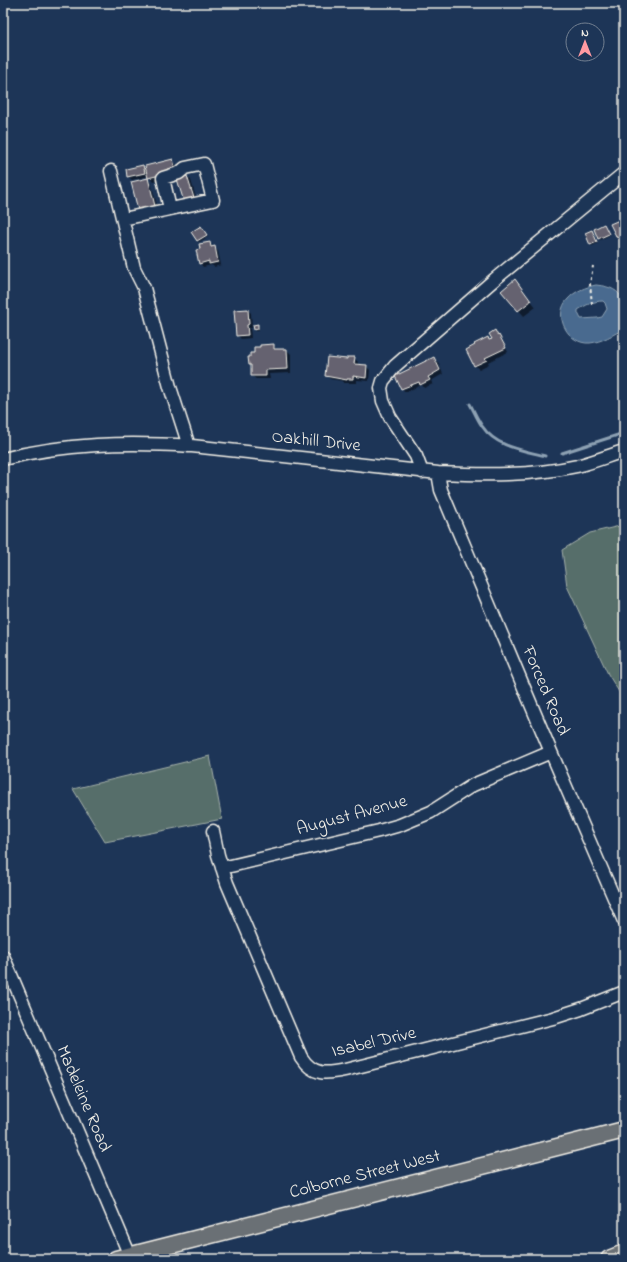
<svg xmlns="http://www.w3.org/2000/svg" width="627" height="1262" font-family="'Indie Flower',sans-serif">
<style>
.green{fill:#566e6a;stroke:#a5b0a9}
.water{fill:#486b8f;stroke:#8da1b3;fill-rule:evenodd}
.shadow{fill:#0007}
.lines{fill:none;stroke-linecap:round;stroke-linejoin:round}
.stream{stroke:#8da1b3;stroke-width:3}
.building{fill:#656270;stroke:#f4f1e8}
.minor-casing{stroke:#f4f1e8;stroke-width:15}
.major-casing{stroke:#f4f1e8;stroke-width:19}
.path{stroke:#f4f1e8;stroke-width:2;stroke-dasharray:3 3;stroke-linecap:butt}
.minor{stroke:#1d3557;stroke-width:12}
.major{stroke:#6b6f75;stroke-width:16}
.labels{text-anchor:middle;dominant-baseline:central;stroke-width:3;stroke-linejoin:round;paint-order:stroke}
.street-label{font-size:18px;fill:#f4f1e8;stroke:#1d3557}
</style>
<rect width="100%" height="100%" fill="#1d3557"/>
<filter id="ink" filterUnits="userSpaceOnUse"><feTurbulence type="fractalNoise" baseFrequency=".025" numOctaves="2"/><feDisplacementMap in="SourceGraphic" scale="8" xChannelSelector="R" yChannelSelector="G"/><feConvolveMatrix kernelMatrix="1 2 1 2 8 2 1 2 1" color-interpolation-filters="sRGB"/></filter>
<g filter="url(#ink)">
<!-- green -->
<path class="green" d="M624,525V700L608,674L567,586L562,550L590,533Z
M210,756L222,819L105,842L73,789Z"/>
<!-- water -->
<path class="water" d="M596,285C627,288 624,303 624,328C614,335 601,342 590,343C568,345 552,315 568,299C575,291 586,287 596,285ZM603,301L605,303L607,309L602,317L597,318L581,319L578,313V310C586,305 593,301 603,301Z"/>
<!-- shadow -->
<path class="shadow" d="M172,160L176,164L179,174L153,181L149,176L132,180L128,176L143,166L148,172Z
M187,177L191,180L197,202L188,205Z
M147,179L151,183L158,209L142,214Z
M624,219V240L621,241L617,238L611,225Z
M604,226L610,235L600,240L599,238Z
M202,229L208,237L199,242L197,241Z
M592,231L598,243L592,246L591,244Z
M209,243L218,251L221,265L214,267L212,265L203,267L200,263Z
M520,286L536,307L524,316L502,291Z
M248,310L251,313L252,328H250L251,338L241,339L237,335Z
M258,325L259,331H256L255,329Z
M495,332L502,340L508,352L488,362L489,364L479,369L475,366L468,350L487,338L490,341L493,340Z
M273,345L277,350H287L291,354V373L269,374L270,379H256L252,376V367L250,365L255,354Z
M354,358L358,362V365L366,366L370,370L369,381L357,380L356,383H344L343,381L330,379L326,375L348,361Z
M434,359L438,362L443,374L431,381L433,384L424,388L422,385L405,392L402,388Z"/>
<g class="lines">
<!-- stream -->
<path class="stream" d="M470,404C474,411 477,419 482,426C496,447 522,450 545,456
M562,453L624,433"/>
</g>
<!-- building -->
<path class="building" d="M173,159L176,171L148,178L145,166Z
M143,165L145,173L127,177L126,169Z
M187,176L194,198L184,202L177,179Z
M148,178L155,206L138,210L131,182Z
M624,218V235L617,238L610,224Z
M604,224L609,234L598,239L594,229Z
M201,226L207,235L197,241L191,232Z
M592,230L597,242L590,245L585,233Z
M210,242L211,247L215,246L218,262L209,264V261L199,264L196,250L200,249L199,244Z
M515,279L531,301L518,311L501,291Z
M248,309L249,324L247,325L248,335L236,336L234,310Z
M258,324V329L254,330L253,325Z
M495,330L498,336L499,335L506,348L485,358L487,360L474,366L466,350L475,345L474,344L488,337L489,340L492,339L489,334Z
M274,344V349H287L288,369L266,370V376H251V365H249L248,357H250V353H254V347H260V345Z
M327,357L347,359V357H355L354,364L367,365L366,378L353,376V379H347V380L325,376Z
M434,357L440,370L428,377L430,380L420,385L419,382L401,389L395,376Z"/>
<g class="lines">
<!-- minor casing -->
<g class="minor-casing">
<path id="minor" d="M111,171L134,268L144,288L170,387L189,446
M123,219L213,200L204,164L185,168L179,173L163,178L170,209
M3,459C65,443 128,442 192,446L438,473C484,475 532,476 577,466C593,462 608,456 624,451
M422,472L416,456L390,417L383,401L381,388L383,381L395,366L495,279L624,173
M438,473L441,490L551,752L624,921
M213,831L218,855L227,883L301,1057C313,1076 326,1074 345,1070L553,1018L581,1009L624,992
M222,868L379,831L400,825L431,812L473,785L551,752
M3,956L130,1256"/>
</g>
<!-- major casing -->
<g class="major-casing">
<path id="major" d="M116,1259L624,1130
M609,1259L624,1253"/>
</g>
<!-- path -->
<path class="path" d="M592,304L590,284L593,266"/>
<!-- minor -->
<use href="#minor" class="minor"/>
<!-- major -->
<use href="#major" class="major"/>
</g>
</g>
<g class="labels">
<!-- street labels -->
<g class="street-label">
<text transform="translate(316 442) rotate(6)">Oakhill Drive</text>
<text transform="translate(545 691) rotate(67)">Forced Road</text>
<text transform="translate(352 816) rotate(-15)">August Avenue</text>
<text transform="translate(374 1043) rotate(-13)">Isabel Drive</text>
<text transform="translate(83 1099) rotate(67)">Madeleine Road</text>
<text transform="translate(365 1175) rotate(-14)">Colborne Street West</text>
</g>
</g>
<!-- margin -->
<rect width="627" height="1262" fill="none" stroke="#1d3557" stroke-width="16"/>
<rect x="8" y="8" width="611" height="1246" fill="none" stroke="#f4f1e8" stroke-width="1.5" filter="url(#ink)"/>
<!-- north arrow -->
<g transform="translate(585 42)"><circle r="19" fill="#1d3557" stroke="#738091"/>
<path d="M0-3L7 15L0 10L-7 15Z" fill="#ff9aa2"/>
<text y="-6" font-size="11" font-weight="bold" text-anchor="middle" fill="#f4f1e8">N</text>
</g>
</svg>
